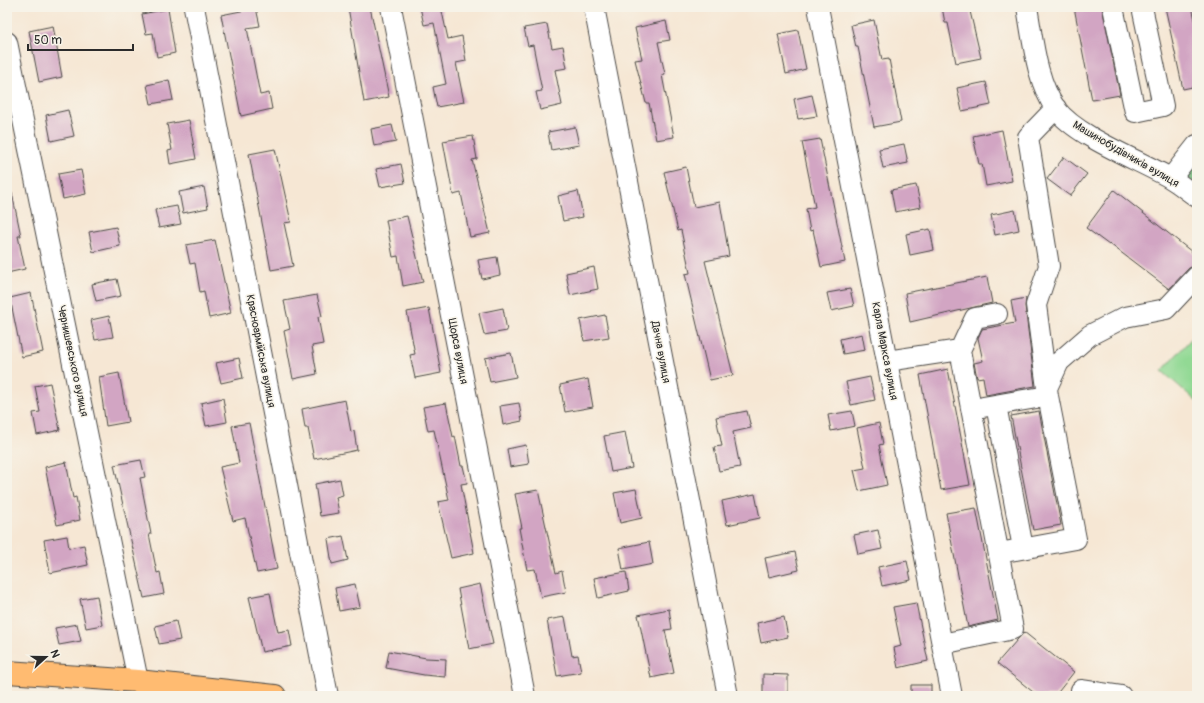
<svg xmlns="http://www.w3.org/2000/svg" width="1204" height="703" font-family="Pangolin,sans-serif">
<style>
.green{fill:#92d994;stroke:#5e8260}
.forest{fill:#75b97e;stroke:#507254}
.building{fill:#d2a5c3}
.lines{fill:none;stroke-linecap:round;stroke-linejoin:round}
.minor-casing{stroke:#494744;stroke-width:22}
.major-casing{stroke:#494744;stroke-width:24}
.minor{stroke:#fff;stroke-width:20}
.major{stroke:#ffbb71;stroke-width:22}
.labels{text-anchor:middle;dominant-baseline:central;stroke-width:3;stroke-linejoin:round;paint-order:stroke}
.street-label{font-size:11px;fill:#2b2b2b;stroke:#f7f3e8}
</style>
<rect width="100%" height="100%" fill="#f7f3e8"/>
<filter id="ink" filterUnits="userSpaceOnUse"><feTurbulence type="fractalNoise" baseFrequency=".025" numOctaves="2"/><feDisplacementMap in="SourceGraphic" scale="8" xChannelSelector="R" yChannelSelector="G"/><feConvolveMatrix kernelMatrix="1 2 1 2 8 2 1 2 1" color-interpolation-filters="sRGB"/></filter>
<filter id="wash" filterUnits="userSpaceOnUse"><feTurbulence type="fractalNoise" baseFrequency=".012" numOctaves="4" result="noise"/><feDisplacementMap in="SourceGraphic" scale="16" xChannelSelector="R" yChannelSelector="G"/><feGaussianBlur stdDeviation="0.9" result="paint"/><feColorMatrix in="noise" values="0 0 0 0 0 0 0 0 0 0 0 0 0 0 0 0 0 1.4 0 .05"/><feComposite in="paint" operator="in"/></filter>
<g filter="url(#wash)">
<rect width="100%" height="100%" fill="#f6e7d4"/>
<!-- green -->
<path class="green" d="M1197,332V401H1196L1162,371Z"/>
<!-- forest -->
<path class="forest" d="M1197,163V185L1185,177Z"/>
<g id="blocks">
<!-- building -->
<path class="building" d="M348,7H370L389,97L364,102Z
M420,7H441L448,39L462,36L466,61L456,63L464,102L437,107L433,87L446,84L434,23L424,25Z
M942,7H969L981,58L956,63L948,23H945Z
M1074,7H1102L1120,95L1092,100Z
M1165,7H1192L1197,28V86L1183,89Z
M256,8L260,26L247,28L260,95L269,93L272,109L241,116L221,15Z
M168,9L175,53L157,57L153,33L146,34L142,14Z
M874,20L882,60L889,59L901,122L874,127L858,47H856L851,25Z
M666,21L670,40L658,42L665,74L662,75L674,137L656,140L649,103H646L635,60L642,59L635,28Z
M547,24L552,48L563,46L567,68L555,70L562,105L540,110L536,92L542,91L533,45L528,46L524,28Z
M53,26L62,77L39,82L29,31Z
M798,30L806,69L786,74L778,34Z
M169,80L173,100L151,104L147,85Z
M986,82L991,105L962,111L957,88Z
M812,95L817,116L798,119L794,99Z
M68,110L74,136L51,141L46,115Z
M189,120L196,159L170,164L168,151L172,150L167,124Z
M392,125L396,142L374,146L371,129Z
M575,127L579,145L551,150L548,132Z
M1002,130L1012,181L986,186L982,164H979L973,136Z
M473,136L477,159L472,160L490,233L470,237L461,193L453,195L443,141Z
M820,139L845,262L821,267L813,230L810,231L806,209L815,207L802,142Z
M904,144L908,163L883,168L879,149Z
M275,149L291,222L284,223L293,266L271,270L249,154Z
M1064,157L1087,174L1070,196L1047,179Z
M401,164L405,183L380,187L376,169Z
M686,167L694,207L720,202L729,256L705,261L733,375L710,380L685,274L690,273L681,230L678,231L664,172Z
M81,170L86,194L63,199L58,174Z
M916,185L921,207L895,212L891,190Z
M204,187L208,208L183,213L179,192Z
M1114,190L1197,256V265L1189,268L1169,289L1110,244L1109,245L1086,228Z
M578,191L583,217L563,221L558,196Z
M7,193H12L21,236H18L25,269L7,273Z
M177,206L181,224L159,228L155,210Z
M1015,210L1019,230L995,235L991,215Z
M407,216L423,282L403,286L398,256L393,257L386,220Z
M116,227L120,246L93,252L89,232Z
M930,229L934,250L910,255L906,234Z
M215,240L231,313L209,318L204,291L200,292L195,263L190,264L186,245Z
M497,257L500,275L482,279L478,260Z
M594,267L598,289L570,295L566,273Z
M987,277L992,303L910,322L905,293Z
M117,279L121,296L96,301L92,284Z
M850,289L854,306L831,311L827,293Z
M31,293L43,352L22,357L10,298Z
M317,295L322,316L318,317L323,344L312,346L317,374L293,379L284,331L290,329L284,301Z
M1026,298L1025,306L1035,386L986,395L983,377L977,378L974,363L983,361L978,338L982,329L1015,323L1011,301Z
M429,308L441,373L415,378L410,355L415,354L407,312Z
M503,308L507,331L484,335L479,313Z
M605,315L609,337L584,341L580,320Z
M109,316L113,337L95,340L91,320Z
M862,334L865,350L843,354L840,339Z
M511,353L516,377L490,382L485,358Z
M239,358L243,378L221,383L216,363Z
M948,369L970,485L941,490L920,375Z
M119,373L128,422L106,426L99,377Z
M870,377L875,400L851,405L846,382Z
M588,379L593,407L565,412L560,385Z
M50,383L60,430L37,435L33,413L40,412L35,386Z
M223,398L227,422L206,426L201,403Z
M345,400L351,432L354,431L357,450L314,459L308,428H305L302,409Z
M446,403L453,437L455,436L461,466H463L467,483L461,484L474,553L451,558L438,502L449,500L434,430L428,431L423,407Z
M519,403L522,421L503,425L500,406Z
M747,411L751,428L733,432L740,467L719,471L714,447L722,446L716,417Z
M852,411L855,426L831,431L828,415Z
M1039,411L1061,525L1033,530L1011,416Z
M249,423L277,569L257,573L245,518L233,521L220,467L239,463L232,426Z
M879,423L883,444L879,445L887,485L859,491L854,470L865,468L857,428Z
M625,432L632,468L611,472L604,436Z
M526,445L529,464L510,467L507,449Z
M141,460L145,477L140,478L151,534H149L157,573L160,572L164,594L144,598L114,465Z
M66,462L73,498L76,497L80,520L57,525L45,467Z
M340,479L343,495L336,497L339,513L320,516L315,484Z
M636,489L642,518L620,523L614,493Z
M538,490L556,573L562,571L566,592L541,597L535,569L527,570L519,528H522L515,494Z
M755,494L760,518L727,525L722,501Z
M976,508L998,620L968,627L946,513Z
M878,530L882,549L858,554L854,535Z
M67,536L69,548L84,545L88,565L50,573L44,540Z
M343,536L348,560L332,564L328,539Z
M649,542L653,564L623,570L619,548Z
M795,552L799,570L769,577L765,558Z
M907,561L911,580L882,586L878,567Z
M626,572L629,591L598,598L594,578Z
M355,584L360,607L339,611L335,588Z
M480,584L493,644L469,649L458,589Z
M270,593L278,632L289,630L292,646L262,652L249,597Z
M97,596L102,625L86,628L80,599Z
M916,603L928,661L898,668L894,648L901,646L893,607Z
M669,609L672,629L665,630L674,673L651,678L638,615Z
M565,617L572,656L578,655L581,672L557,676L547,620Z
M784,617L788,637L761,643L757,623Z
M176,621L180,640L159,644L155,626Z
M77,624L81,641L59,645L55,628Z
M1024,632L1074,672L1055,696H1038L997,663Z
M389,651L426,658L446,659L445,677L424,675L386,668Z
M763,674L788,675V696H763Z
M911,685H931V696H911Z"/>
</g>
</g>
<g filter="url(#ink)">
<use href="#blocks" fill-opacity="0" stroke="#494744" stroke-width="1"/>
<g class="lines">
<!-- minor casing -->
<g class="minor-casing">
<path id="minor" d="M194,7L328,696
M391,7L525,696
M594,7L728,696
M818,7L952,696
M1027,7C1033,40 1036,81 1056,109C1077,137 1139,160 1170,178C1179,183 1188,191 1197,197
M1113,7L1135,112L1163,106L1142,7
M7,42L138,681
M1171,178L1197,145
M960,350L975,318L997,314
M887,361L960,350L1013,629L942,644
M1047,388L1059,362L1090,335L1125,317L1166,309L1197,276
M996,405L1023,548
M983,407L1048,396
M999,553L1076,539L1048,396L1036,305L1049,266L1028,137L1056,108
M1081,690L1121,696"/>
</g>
<!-- major casing -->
<g class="major-casing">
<path id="major" d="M7,672L138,681L275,696"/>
</g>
<!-- minor -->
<use href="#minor" class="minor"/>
<!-- major -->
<use href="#major" class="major"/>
</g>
</g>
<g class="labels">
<!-- street labels -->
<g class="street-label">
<text transform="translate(1126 154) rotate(30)">Машинобудівників вулиця</text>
<text transform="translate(261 351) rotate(79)">Красноармійська вулиця</text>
<text transform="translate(458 351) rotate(79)">Щорса вулиця</text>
<text transform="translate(885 351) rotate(79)">Карла Маркса вулиця</text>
<text transform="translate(661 352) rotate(79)">Дачна вулиця</text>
<text transform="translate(73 361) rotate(78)">Чернишевського вулиця</text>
</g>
</g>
<!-- margin -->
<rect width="1204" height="703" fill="none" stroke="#f7f3e8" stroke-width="24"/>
<!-- north arrow -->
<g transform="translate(46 657) rotate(69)" stroke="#f7f3e8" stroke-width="3" paint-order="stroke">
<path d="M0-3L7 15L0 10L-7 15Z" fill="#2b2b2b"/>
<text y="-6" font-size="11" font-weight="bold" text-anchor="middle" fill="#2b2b2b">N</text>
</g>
<!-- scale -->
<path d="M28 44v6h105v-6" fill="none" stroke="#2b2b2b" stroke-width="2"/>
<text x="34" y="44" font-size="12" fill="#2b2b2b" stroke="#f7f3e8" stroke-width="3" paint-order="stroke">50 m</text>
</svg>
